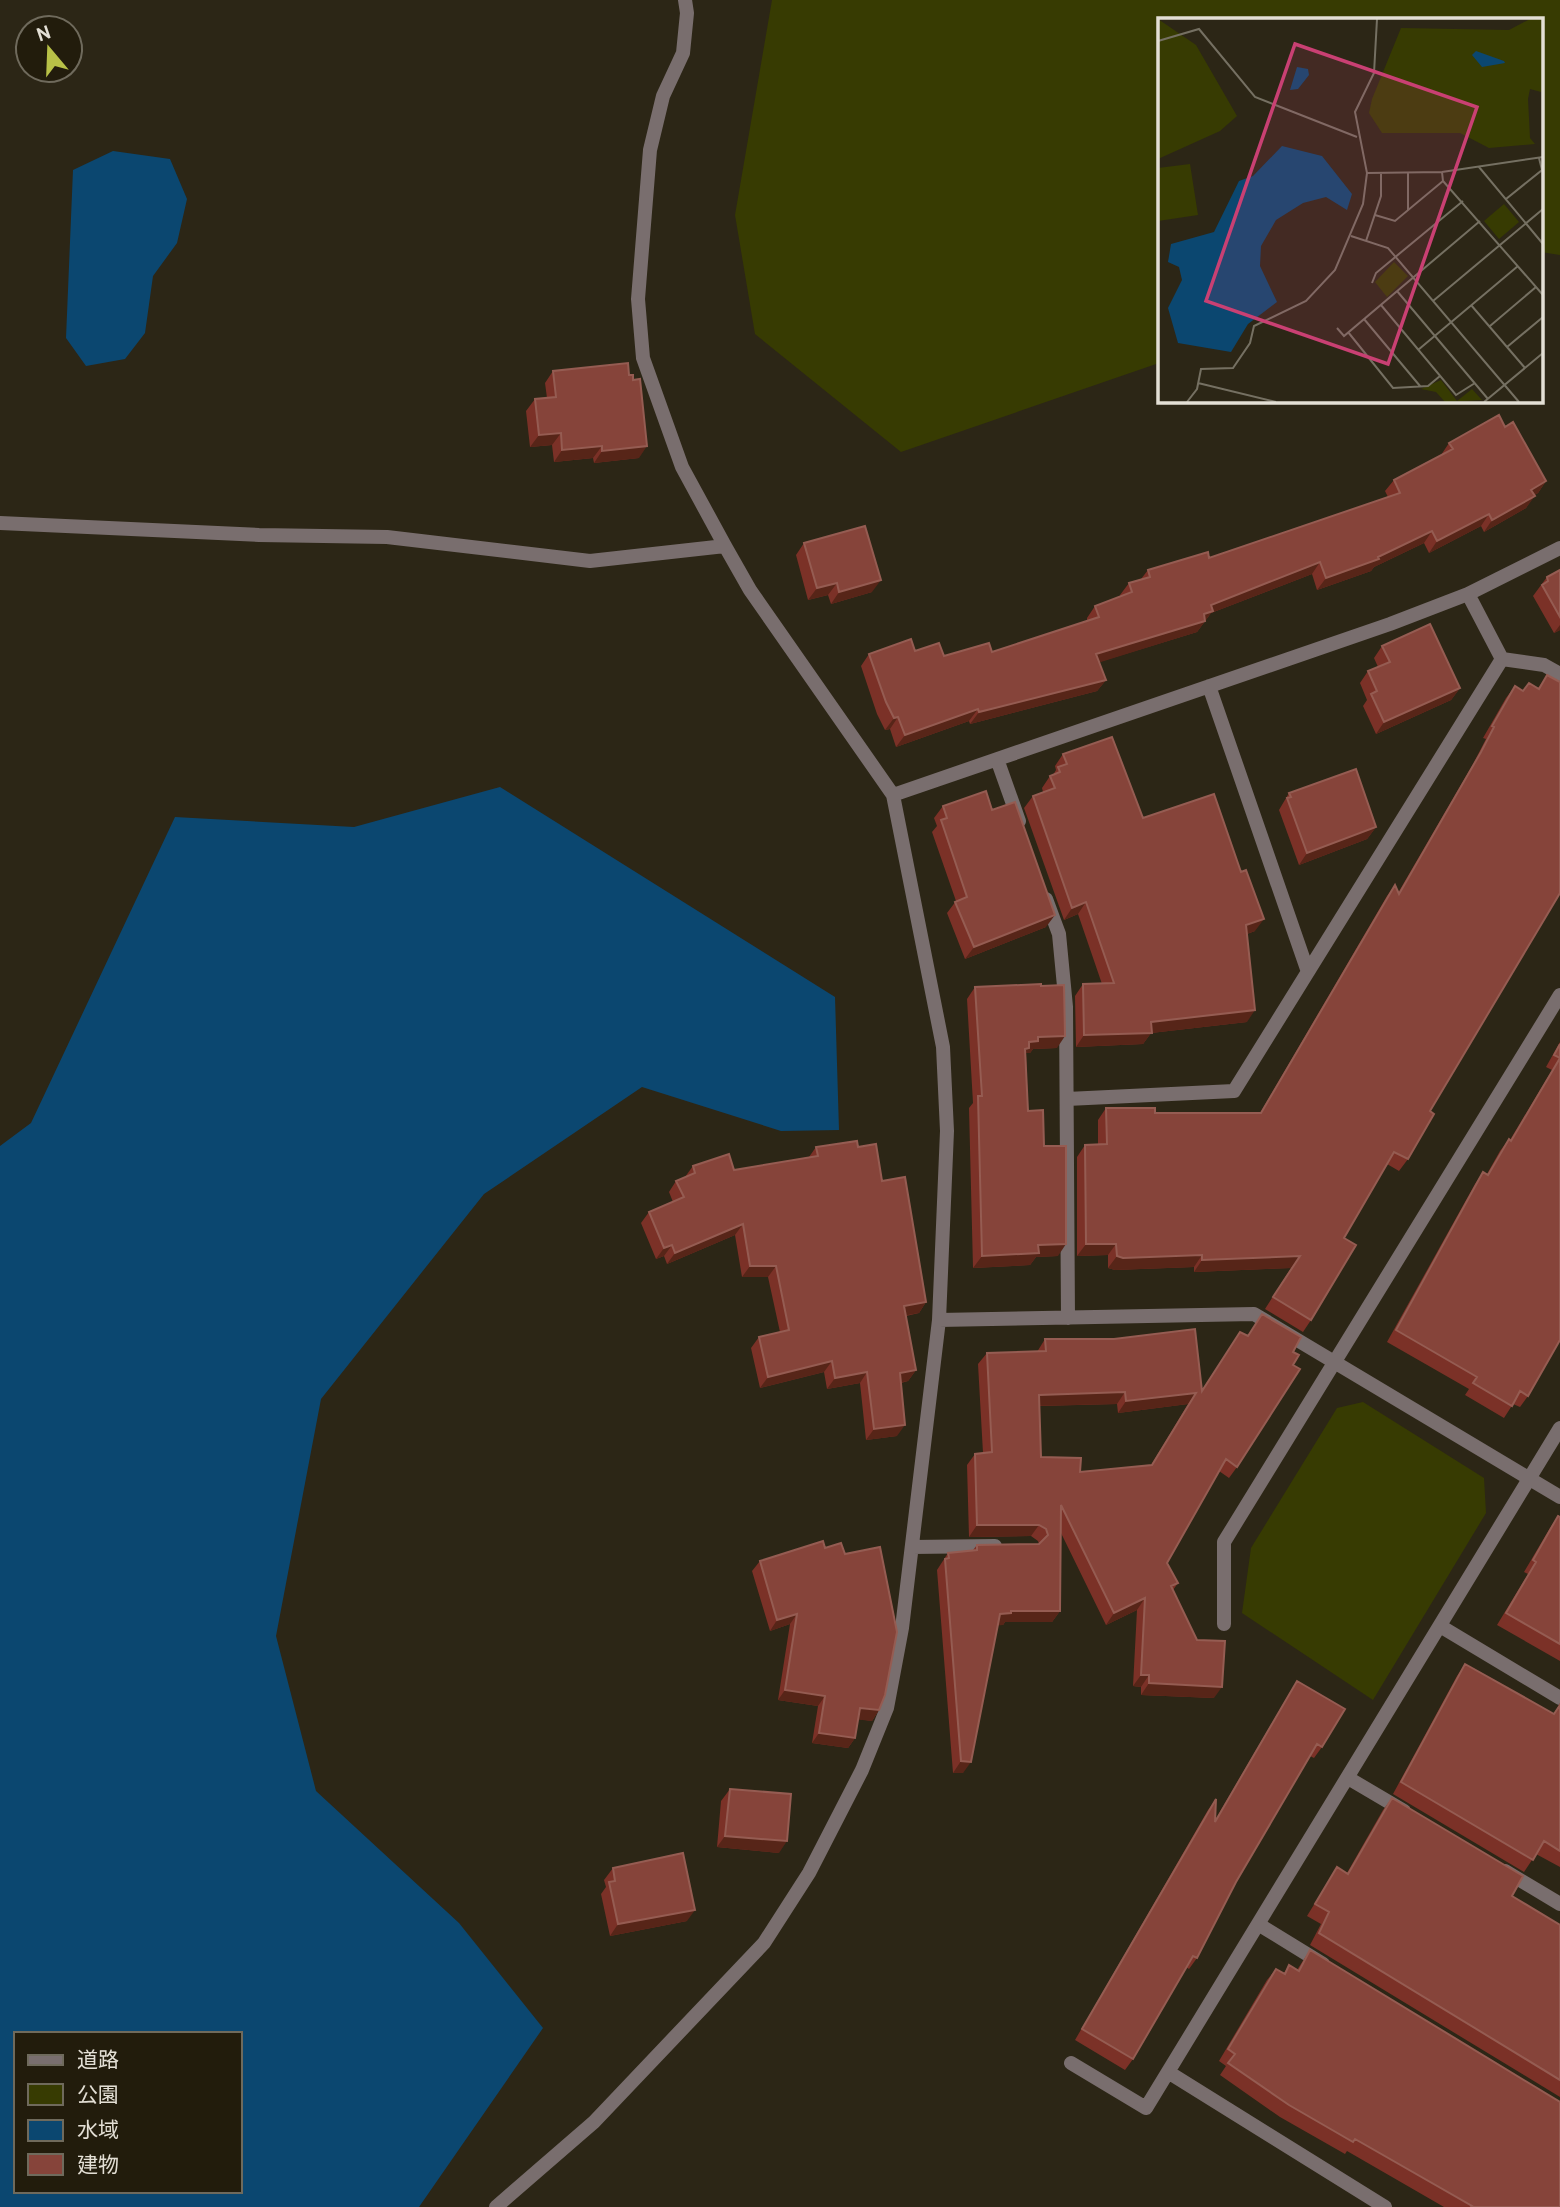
<svg xmlns="http://www.w3.org/2000/svg" width="1560" height="2207" font-family="Overpass,'Noto Sans JP',sans-serif">
<style>
.green{fill:#373b02}
.water{fill:#0b4770;fill-rule:evenodd}
.lines{fill:none;stroke-linecap:round;stroke-linejoin:round}
.street{stroke:#796e6e;stroke-width:14}
.wall{fill:#7b3127;fill-rule:evenodd}
.shaded-wall{fill:#572518}
.building{fill:#86443a;stroke:#955c52;stroke-width:2;fill-rule:evenodd}
.inset-road{fill:none;stroke:#757062;stroke-width:2}
.view{fill:#c94073;fill-opacity:0.15;stroke:#c94073;stroke-width:3.5}
.inset-edge{fill:none;stroke:#e3dfd5;stroke-width:3.5}
</style>
<rect width="100%" height="100%" fill="#2c2616"/>
<!-- green -->
<path class="green" d="M772,0H1560V255L1541,252V19H1159V363L901,452L755,334L735,215Z
M1363,1402L1484,1478L1486,1513L1373,1700L1242,1613L1251,1548L1337,1408Z"/>
<!-- water -->
<path class="water" d="M113,151L170,159L187,199L177,243L153,276L145,333L125,359L86,366L66,338L73,170Z
M500,787L835,997L839,1130L781,1131L642,1087L484,1194L321,1399L276,1636L316,1791L459,1923L543,2028L419,2207H0V1146L31,1123L175,817L354,827ZM16,2034H240V2191H16Z"/>
<g class="lines">
<!-- street -->
<path class="street" d="M0,523L259,535L387,537L590,561L725,546
M1468,594L1502,659
M1502,659L1544,665L1560,674
M1209,686L1308,972
M997,759L1019,821
M893,795L1390,624L1468,594L1560,548
M1046,899L1059,934L1066,1007L1068,1318
M1067,1099L1234,1091L1502,659
M939,1320L1254,1314L1560,1497
M912,1547L995,1546
M1224,1624V1542L1560,995
M1440,1626L1560,1698
M1348,1778L1404,1811
M1505,1871L1560,1904
M1258,1924L1323,1964
M1071,2063L1146,2108L1560,1428
M1168,2072L1385,2207
M496,2207L594,2122L764,1943L809,1873L862,1770L887,1708L902,1628L939,1320L947,1131L943,1047L893,795L750,590L725,546L682,467L643,358L638,299L650,150L663,96L683,53L687,13L685,0"/>
</g>
<!-- wall -->
<path class="wall" d="M553,371L639,458L594,463L593,458L554,462L552,445L530,447L526,411L535,399L547,398L545,383Z
M1505,427L1546,481L1538,493L1534,495L1526,508L1484,532L1481,526L1429,553L1424,543L1374,567L1371,571L1317,590L1312,574L1211,613L1197,632L1099,662L1106,680L1097,691L970,724L969,721L896,747L890,729L885,730L877,714L861,666L869,654L915,651L944,656L992,652L1087,621V618L1095,606L1121,597L1120,595L1129,583L1141,579L1148,570L1209,558L1388,497L1385,491L1394,480L1441,455L1449,443Z
M804,543L872,592L831,604L828,595L808,600L796,555Z
M1560,570V630L1554,633L1533,596L1547,577Z
M1382,646L1460,688L1451,700L1376,734L1363,706L1367,700L1360,683L1368,671L1378,667L1374,658Z
M1547,675L1430,1111L1408,1159L1399,1171L1387,1164L1344,1238L1311,1320L1303,1332L1265,1309L1291,1268L1194,1272V1267L1115,1270L1108,1268V1255L1077,1256V1157L1085,1145L1098,1144V1120L1106,1108L1155,1113H1260L1387,896L1395,885L1398,893L1473,764L1486,739L1483,738L1506,698L1515,686L1523,691L1538,688Z
M1063,754L1143,818L1255,931L1247,934V1022L1151,1033L1143,1044L1076,1047L1075,996L1083,984H1102L1078,914L1064,920L1024,808L1033,796L1043,792L1042,788L1050,776L1053,775L1056,770L1055,766Z
M1289,793L1376,827L1367,839L1299,865L1279,810Z
M943,806L992,810L1046,927L965,959L947,913L956,901L932,832L937,826L934,818Z
M1041,986L1057,1048L1033,1049L1030,1053H1026L1028,1111L1044,1146L1058,1256L1036,1257L1030,1265L973,1268L969,1108L973,1103L967,999L975,987Z
M1560,1042V1340L1528,1396L1520,1407L1513,1404L1504,1418L1465,1395L1469,1389L1387,1342L1475,1184L1483,1172L1487,1174L1500,1151L1509,1139L1510,1140L1552,1070L1546,1067Z
M816,1147H858L882,1181L926,1302L919,1313L906,1316L916,1370L908,1381L901,1383L897,1436L866,1440L860,1383L827,1389L824,1372L760,1388L751,1348L759,1337L780,1332L768,1277H742L735,1235L667,1264L664,1256L656,1259L641,1223L649,1212L673,1202L669,1192L676,1181L685,1177L693,1166L734,1170L809,1157Z
M1240,1332L1247,1336L1293,1352V1365L1237,1467L1229,1478L1219,1471L1167,1563L1178,1583L1173,1590L1214,1698L1141,1695V1687L1133,1686L1137,1610L1106,1625L1061,1533L1060,1611L1052,1622H1005L1003,1625H998L963,1773H953L937,1570L948,1553L973,1550L977,1545L1039,1544L1038,1541L1031,1536L969,1537L967,1465L975,1454L983,1453L978,1364L987,1353L1037,1352L1045,1339L1202,1390ZM1117,1404L1118,1413L1188,1404L1151,1465L1080,1472L1041,1457L1039,1406Z
M1558,1516L1560,1517V1661L1497,1625L1528,1574L1524,1572L1550,1528Z
M760,1561L879,1710L872,1721L858,1719L855,1738L848,1748L812,1743L818,1706L778,1700L790,1624L770,1631L752,1571Z
M1465,1664L1554,1714L1560,1703V1867L1536,1854L1524,1872L1393,1794L1457,1676Z
M1297,1681L1322,1747L1314,1758L1310,1756L1236,1882L1197,1958L1189,1969L1186,1967L1133,2059L1125,2070L1075,2040L1208,1810L1216,1799L1215,1820L1290,1692Z
M730,1789L779,1853L717,1847L721,1801Z
M1392,1798L1512,1896L1560,1925V2097L1310,1945L1321,1924L1307,1916L1337,1867L1347,1873L1383,1810Z
M613,1868L687,1921L610,1936L601,1894L606,1887L604,1880Z
M1310,1950L1560,2207H1444L1347,2151L1345,2154L1280,2117L1220,2075L1226,2066L1219,2061L1267,1980L1276,1969L1284,1973L1289,1965L1297,1970Z"/>
<!-- shaded-wall -->
<path class="shaded-wall" d="M561,433L552,445L530,447L539,435Z
M602,446L593,458L554,462L562,450Z
M647,446L639,458L594,463L602,451Z
M1546,481L1538,493L1523,502L1531,490Z
M1535,496L1526,508L1484,532L1492,520Z
M1489,514L1481,526L1429,553L1437,541Z
M1432,531L1424,543L1374,567L1371,571L1317,590L1326,578L1378,557Z
M1320,562L1312,574L1211,613L1197,632L1088,666L1096,654L1211,605Z
M881,580L872,592L831,604L839,592Z
M837,583L828,595L808,600L817,588Z
M1560,625V630L1554,633Z
M1106,680L1097,691L970,724L979,712Z
M1460,688L1451,700L1376,734L1384,722Z
M978,709L969,721L896,747L905,735Z
M898,717L890,729L885,730L894,718Z
M1376,827L1367,839L1299,865L1307,853Z
M1086,902L1078,914L1064,920L1072,908Z
M1055,915L1046,927L965,959L974,947Z
M1264,919L1255,931L1238,937L1246,925Z
M1255,1010L1247,1022L1151,1033L1143,1044L1076,1047L1084,1035L1151,1022Z
M1065,1036L1057,1048L1033,1049L1030,1053H1026L1017,1061L1029,1042L1038,1037Z
M743,1224L735,1235L667,1264L675,1253Z
M1066,1244L1058,1256L1036,1257L1030,1265L973,1268L982,1256L1038,1245Z
M1086,1244H1116L1108,1255L1077,1256Z
M672,1245L664,1256L656,1259L664,1248Z
M1202,1255L1194,1267L1115,1270L1108,1268L1117,1256Z
M1300,1256L1291,1268L1194,1272L1202,1260Z
M750,1266H776L768,1277H742Z
M926,1302L919,1313L896,1317L904,1306Z
M832,1361L824,1372L760,1388L768,1377Z
M916,1370L908,1381L892,1384L900,1373Z
M867,1372L860,1383L827,1389L835,1378Z
M1125,1392L1117,1404L1031,1406L1039,1395Z
M1196,1393L1188,1404L1118,1413L1126,1401Z
M905,1425L897,1436L866,1440L874,1429Z
M977,1525H1039L1031,1536L969,1537Z
M1145,1598L1137,1610L1106,1625L1114,1613Z
M1011,1611H1060L1052,1622H1005L1003,1625L992,1626L1000,1614Z
M797,1614L790,1624L770,1631L777,1620Z
M1141,1675H1149L1141,1687L1133,1686Z
M1149,1683L1222,1687L1214,1698L1141,1695Z
M785,1690L825,1696L818,1706L778,1700Z
M860,1708L879,1710L872,1721L853,1719Z
M819,1733L855,1738L848,1748L812,1743Z
M961,1761L971,1762L963,1773H953Z
M725,1836L787,1841L779,1853L717,1847Z
M695,1910L687,1921L610,1936L618,1924Z"/>
<!-- building -->
<path class="building" d="M628,363L629,375H633V380L640,379L647,446L602,451V446L562,450L561,433L539,435L535,399L556,397L553,371Z
M1499,415L1505,427L1513,422L1546,481L1531,490L1535,496L1492,520L1489,514L1437,541L1432,531L1378,557L1379,559L1326,578L1320,562L1211,605L1213,611L1204,614L1205,621L1096,654L1106,680L979,712L978,709L905,735L898,717L894,718L886,702L869,654L911,639L915,651L939,643L944,656L989,643L992,652L1099,617L1095,606L1132,592L1129,583L1150,577L1148,570L1208,552L1209,558L1400,493L1394,480L1453,449L1449,443Z
M865,526L881,580L839,592L837,583L817,588L804,543Z
M1560,570V617L1542,585L1548,581L1547,577Z
M1430,624L1460,688L1384,722L1371,694L1377,691L1368,671L1390,662L1382,646Z
M1547,675L1560,682V893L1430,1111L1434,1114L1408,1159L1394,1152L1344,1238L1356,1245L1311,1320L1273,1297L1300,1256L1202,1260V1255L1123,1258L1117,1256L1116,1244H1086L1085,1145L1107,1144L1106,1108H1155V1113H1261L1395,885L1399,894L1481,752L1494,727L1492,726L1515,686L1523,691L1529,683L1539,689Z
M1112,737L1143,818L1214,794L1241,872L1246,870L1264,919L1246,925L1255,1010L1151,1022L1152,1033L1084,1035L1083,984L1114,983L1086,902L1072,908L1033,796L1055,788L1050,776L1060,772L1058,767L1067,764L1063,754Z
M1356,769L1376,827L1307,853L1287,798L1291,797L1289,793Z
M986,791L992,810L1015,802L1055,915L974,947L955,902L967,897L941,820L947,818L943,806Z
M1041,984V986L1064,985L1065,1036L1038,1037V1041L1029,1042V1048L1025,1049L1028,1111L1043,1110L1044,1146H1066V1244L1038,1245L1039,1253L982,1256L978,1096H982L975,987Z
M1560,1044V1058L1554,1055Z
M1560,1058V1340L1528,1396L1520,1391L1512,1406L1473,1383L1477,1377L1396,1330L1483,1172L1488,1175L1509,1139L1511,1141Z
M857,1141L858,1147L876,1144L882,1181L905,1177L926,1302L904,1306L916,1370L900,1373L905,1425L874,1429L867,1372L835,1378L832,1361L768,1377L759,1337L789,1330L776,1266H750L743,1224L675,1253L672,1245L664,1248L649,1212L684,1197L676,1181L695,1173L693,1166L729,1154L734,1170L818,1156L816,1147Z
M1262,1314L1301,1337L1293,1352L1299,1355L1293,1365L1300,1369L1237,1467L1226,1459L1167,1563L1178,1583L1171,1586L1197,1640L1225,1641L1222,1687L1149,1683V1675H1141L1145,1598L1114,1613L1061,1505L1060,1611H1011V1613L1000,1614L971,1762L961,1761L945,1559L949,1558L948,1553L977,1550V1545L1039,1544L1048,1535L1046,1529L1039,1525H977L975,1454L992,1452L987,1353L1046,1351L1045,1339H1114L1195,1329L1202,1391L1240,1332L1248,1336ZM1125,1392L1126,1401L1196,1393L1152,1465L1080,1472L1081,1458L1041,1457L1039,1395Z
M1558,1516L1560,1517V1644L1506,1613L1536,1562L1533,1560Z
M823,1541L825,1548L841,1543L845,1554L880,1547L897,1632L885,1695L879,1710L860,1708L855,1738L819,1733L825,1696L785,1690L797,1614L777,1620L760,1561Z
M1465,1664L1554,1714L1560,1705V1851L1544,1841L1533,1860L1401,1782Z
M1297,1681L1345,1709L1322,1747L1317,1744L1236,1882L1197,1958L1193,1956L1133,2059L1082,2029L1216,1799L1215,1822Z
M730,1789L791,1794L787,1841L725,1836Z
M1392,1798L1523,1876L1512,1896L1560,1925V2080L1319,1933L1329,1912L1315,1904L1337,1867L1348,1874Z
M683,1853L695,1910L618,1924L609,1882L615,1881L613,1868Z
M1310,1950L1560,2102V2207H1471L1472,2206L1355,2139L1353,2142L1289,2105L1228,2063L1235,2054L1228,2049L1276,1969L1285,1974L1289,1965L1299,1971Z"/>
<!-- overview -->
<g transform="translate(1158 18)">
<rect width="385" height="385" fill="#2c2616"/>
<path d="M0,1L38,27L79,98L62,113L0,141ZM372,1H385V69L383,74L372,71L370,81L372,120L377,126L331,130L302,115H224L211,95L214,81L243,10L351,12ZM32,146L40,197L0,203V150ZM346,186L361,204L341,221L326,203ZM236,244L250,258L229,279L217,264ZM283,362L299,383L314,371L324,382L287,384L278,374L263,371Z" fill="#373b02"/>
<path d="M318,33L346,43L347,45L324,49L314,37ZM139,49L150,51L151,57L140,71L132,72ZM124,128L164,138L194,176L189,192L168,179L145,185L118,202L103,228L102,248L119,284L90,306L73,334L20,325L10,290L24,262L21,249L10,244L13,226L56,214L81,163L95,158Z" fill="#0b4770"/>
<path class="inset-road" d="M0,23L41,11L97,79L199,119M321,149L385,226M284,154L285,163L385,277M209,155L284,154L385,139M250,155V192M348,181L384,152L381,140M217,197L237,203L285,163M193,218L230,230L361,384M208,223L223,178V155M214,265L218,255L305,183M239,273L330,381M275,283L385,191M223,287L298,377L317,365M313,287L367,350M206,301L262,368M332,308L378,269M179,310L186,318L322,203M190,314L235,370L270,368L282,358M349,329L385,299M260,332L360,248M40,365L118,384M29,384L39,371L43,351L75,350L92,325L96,308L148,283L177,252L205,186L209,155L197,94L216,55L219,1M326,384L385,335"/>
<path class="view" d="M137,26L319,89L230,346L48,283Z"/>
<rect width="385" height="385" class="inset-edge"/>
</g>
<!-- legend -->
<rect x="14" y="2032" width="228" height="161" fill="#221c0c" stroke="#6f6a5c" stroke-width="2"/>
<rect x="28" y="2055" width="35" height="10" fill="#796e6e" stroke="#6f6a5c" stroke-width="2"/>
<text x="77" y="2067" font-size="21" fill="#e3dfd5">道路</text>
<rect x="28" y="2084" width="35" height="21" fill="#373b02" stroke="#6f6a5c" stroke-width="2"/>
<text x="77" y="2102" font-size="21" fill="#e3dfd5">公園</text>
<rect x="28" y="2120" width="35" height="21" fill="#0b4770" stroke="#6f6a5c" stroke-width="2"/>
<text x="77" y="2137" font-size="21" fill="#e3dfd5">水域</text>
<rect x="28" y="2154" width="35" height="21" fill="#86443a" stroke="#6f6a5c" stroke-width="2"/>
<text x="77" y="2172" font-size="21" fill="#e3dfd5">建物</text>
<!-- north arrow -->
<g transform="translate(49 49) rotate(341)"><circle r="33" fill="#221c0c" stroke="#6f6a5c" stroke-width="2"/>
<path d="M0-5L12 26L0 18L-12 26Z" fill="#b8c147"/>
<text y="-10" font-size="19" font-weight="bold" text-anchor="middle" fill="#e3dfd5">N</text>
</g>
</svg>
